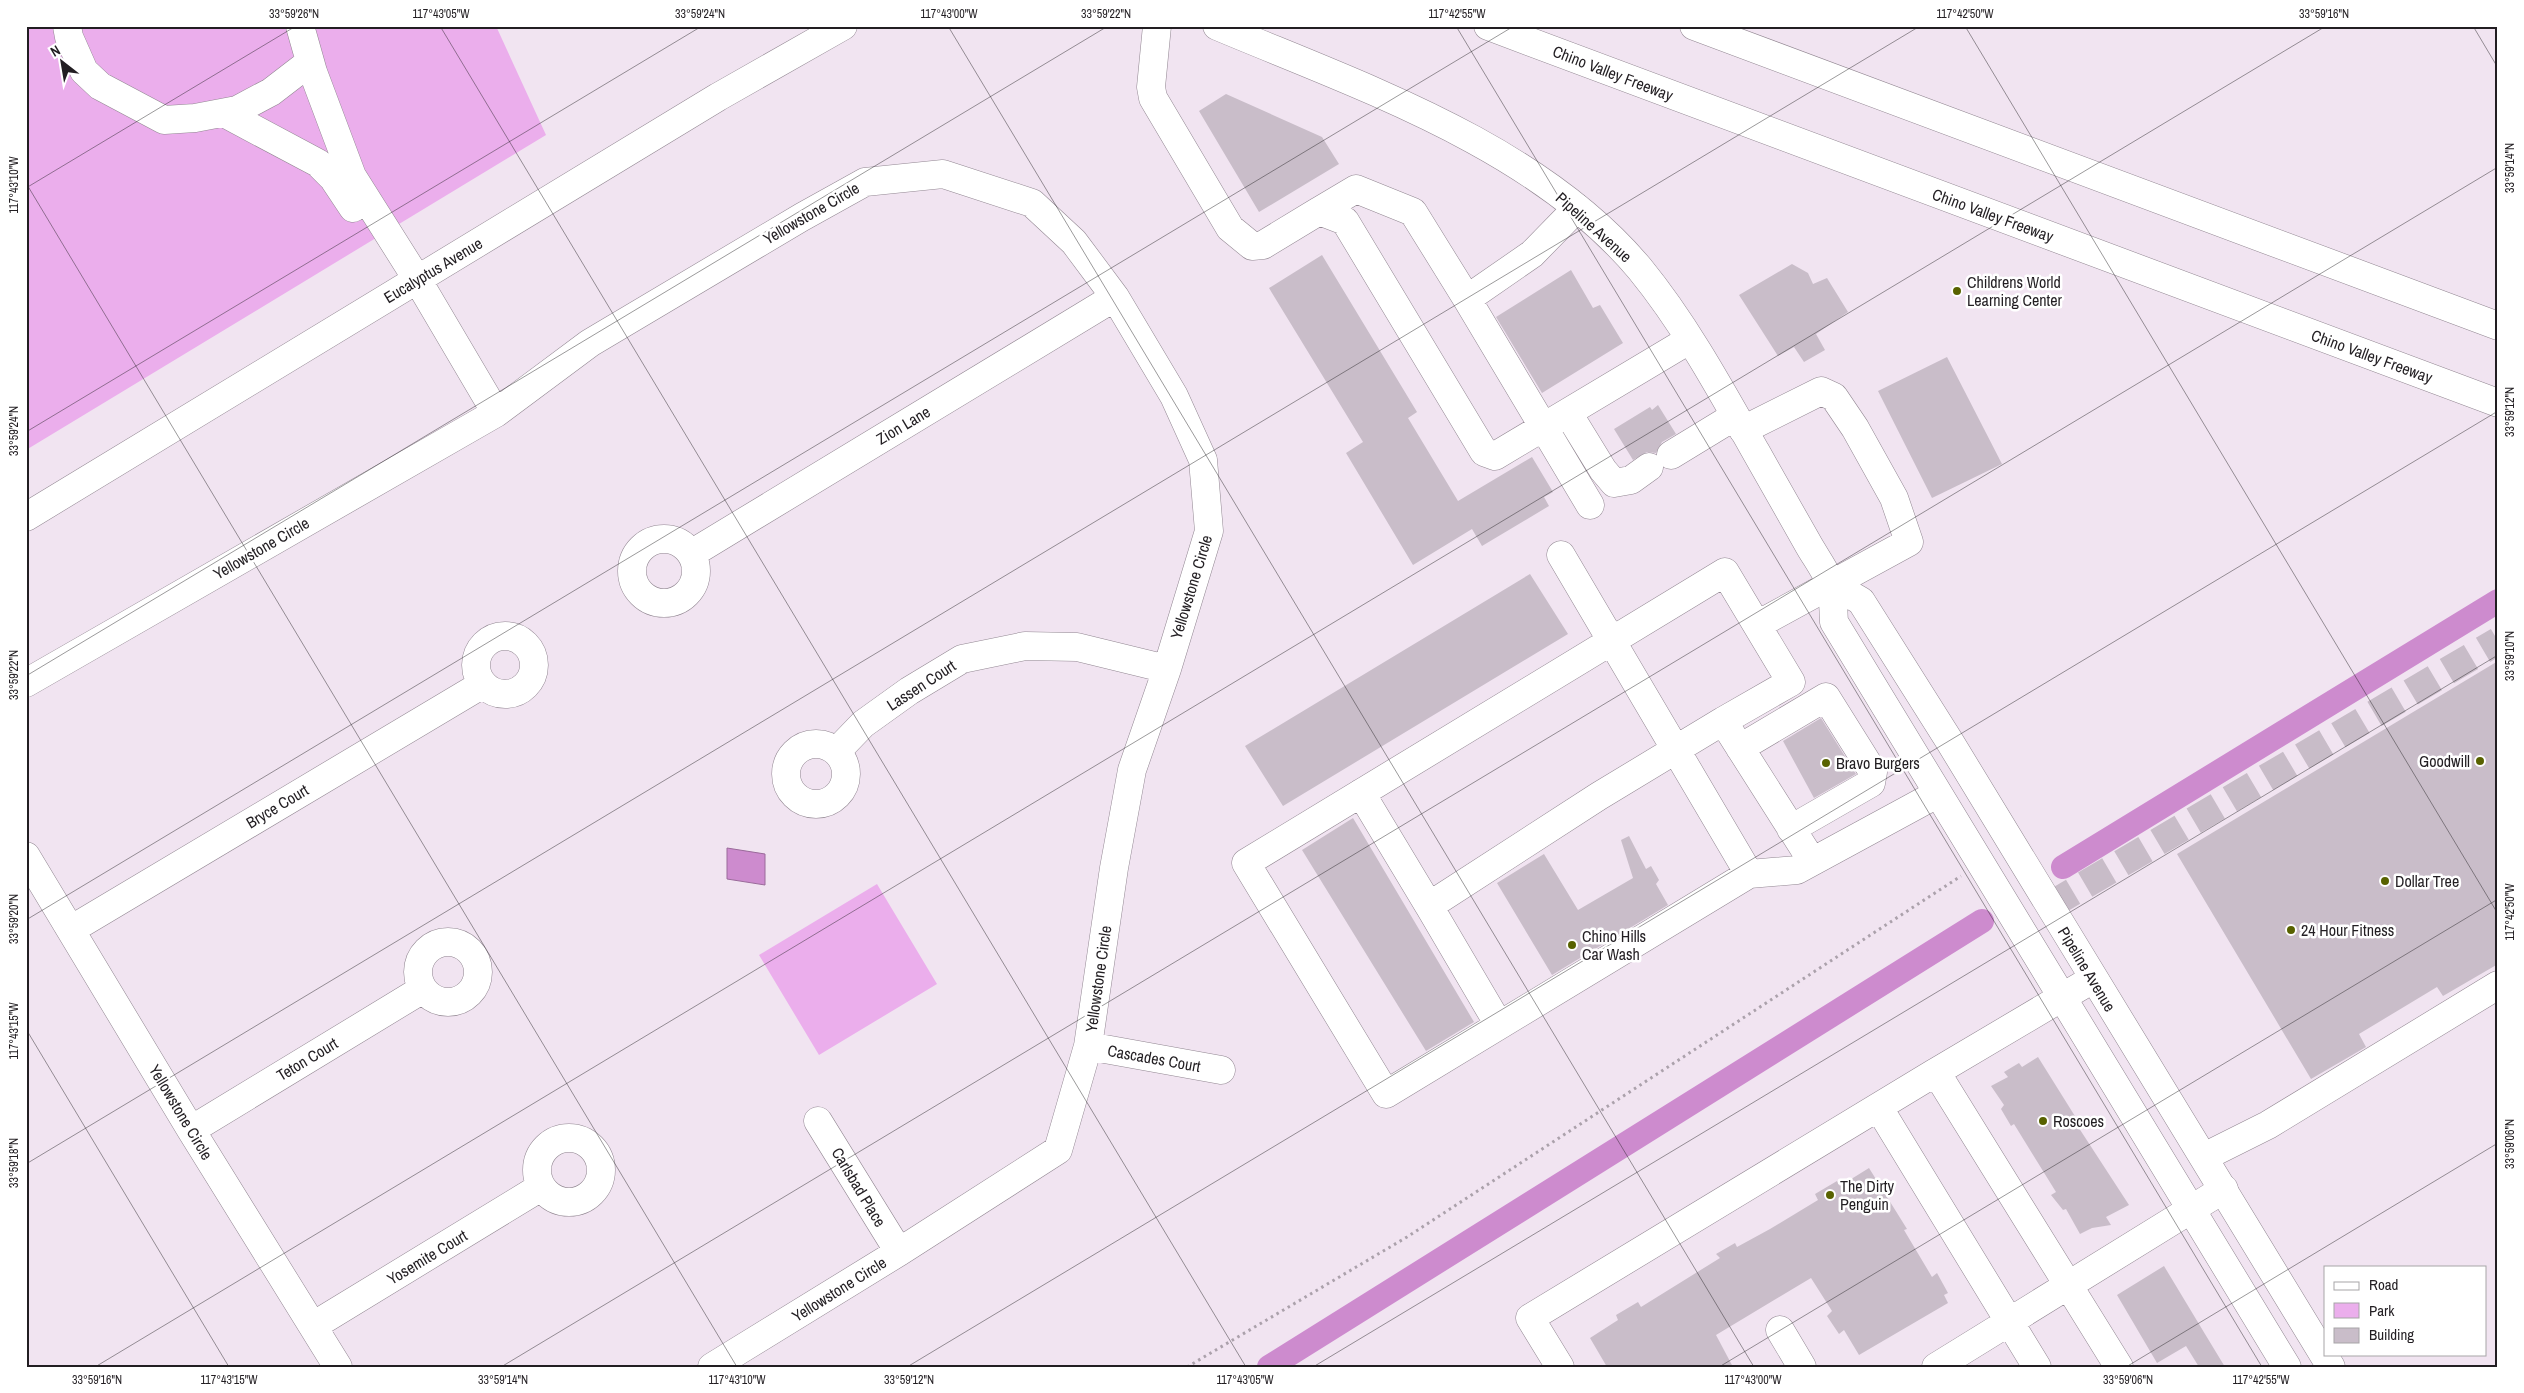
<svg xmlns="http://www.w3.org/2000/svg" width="2524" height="1393" font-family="'Archivo Narrow',sans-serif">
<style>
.green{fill:#ebaeec}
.water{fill:#cd8bce;stroke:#9a6a9a}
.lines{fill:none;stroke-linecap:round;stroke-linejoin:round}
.canal{stroke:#cd8bce;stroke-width:24}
.building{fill:#c9bdc9}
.minor-tunnel{stroke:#c8bcc8;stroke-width:28;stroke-dasharray:28 14;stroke-linecap:butt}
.minor-casing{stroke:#928792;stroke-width:29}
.major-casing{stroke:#928792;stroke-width:29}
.highway-casing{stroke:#928792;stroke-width:29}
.path{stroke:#aba1ab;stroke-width:3;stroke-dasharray:2.5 4;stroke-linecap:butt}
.minor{stroke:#fff;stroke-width:28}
.major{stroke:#fff;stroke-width:28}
.highway{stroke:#fff;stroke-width:28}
.ticks{fill:none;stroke:#221e22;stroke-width:1;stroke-opacity:0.45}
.poi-dot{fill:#586200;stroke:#fff;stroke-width:2}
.labels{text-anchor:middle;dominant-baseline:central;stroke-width:5;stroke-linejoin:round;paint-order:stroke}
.street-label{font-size:16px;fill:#221e22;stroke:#fff}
.poi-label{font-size:16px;fill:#221e22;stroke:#fff;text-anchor:start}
.neatline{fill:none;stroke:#221e22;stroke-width:2}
.ticks-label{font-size:12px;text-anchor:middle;fill:#221e22}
</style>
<rect width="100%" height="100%" fill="#f1e4f1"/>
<!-- green -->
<path class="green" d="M26,26H496L546,135L26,450Z
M877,884L937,984L819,1055L759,955Z"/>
<!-- water -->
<path class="water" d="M727,848L765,854V885L727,879Z"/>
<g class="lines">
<!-- canal -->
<path class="canal" d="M2063,867L2498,601
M1269,1367L1982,921"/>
</g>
<!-- building -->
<path class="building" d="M1226,94L1322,137L1339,164L1259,212L1199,111Z
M1322,255L1417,412L1408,418L1458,501L1532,457L1553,492L1544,497L1549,506L1482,546L1472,529L1413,565L1346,453L1363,442L1269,288Z
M1792,264L1808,273L1813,284L1827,278L1848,312L1816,334L1825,350L1804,362L1794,347L1778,356L1739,295Z
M1571,270L1593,308L1600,305L1623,343L1542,393L1496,317Z
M1947,357L2002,464L1932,498L1878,391Z
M1658,405L1676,434L1662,442L1656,453L1647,452L1633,460L1614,429L1650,407L1652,410Z
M1530,574L1568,634L1283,806L1245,746Z
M2498,661V964L2443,996L2437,987L2359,1034L2366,1047L2311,1079L2177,854Z
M1821,718L1856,774L1814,798L1783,741Z
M1353,818L1474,1022L1426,1051L1302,850Z
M1629,836L1646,869L1651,866L1659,880L1656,884L1668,905L1552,975L1497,883L1544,854L1578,910L1633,878L1621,840Z
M2038,1057L2078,1121L2075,1122L2129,1205L2106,1217L2111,1225L2092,1228L2080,1234L2066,1209L2063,1210L2051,1195L2056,1192L2014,1124L2011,1126L2001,1109L2004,1105L1991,1086L2008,1077L2004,1072L2019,1063L2022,1067Z
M1869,1168L1907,1229L1904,1230L1932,1277L1937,1273L1948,1293L1944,1295L1948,1303L1859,1355L1844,1330L1839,1334L1827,1316L1832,1311L1811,1278L1716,1335L1733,1367H1607L1590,1338L1618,1320L1616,1315L1638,1302L1641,1307L1720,1258L1716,1254L1735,1243L1737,1247L1770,1229L1818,1200L1815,1194L1837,1181L1840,1186Z
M2164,1266L2205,1334L2225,1367H2199L2186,1346L2157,1363L2117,1295Z"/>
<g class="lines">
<!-- minor-tunnel -->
<path class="minor-tunnel" d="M2049,906L2498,641"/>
<!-- minor casing -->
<g class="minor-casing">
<path id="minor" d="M67,26L69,37L84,71L100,86L164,120L195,118L237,110L271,92L310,62
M300,26L313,72L352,176L417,279L496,413
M1157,26L1151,87L1153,98L1230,228L1252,246L1263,245L1319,211L1345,221L1484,452L1495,456L1689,340
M224,113L318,163L333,178L353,208
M1577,208L1532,254L1467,299L1590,505
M1319,211L1356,189L1413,212L1467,299
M1568,413L1603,470L1614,483L1631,480L1649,467
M1743,430L1821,391L1834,397L1855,428L1894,498L1909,542L1757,625
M1671,455L1735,416
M26,517L718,97L843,26
M632 571a32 32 0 1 1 64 0a32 32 0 1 1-64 0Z
M691,554L1115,297
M1561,555L1749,874
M476 665a29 29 0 1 1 58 0a29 29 0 1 1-58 0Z
M26,683L496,413L590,343L802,217L865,182L943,174L1032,203L1074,242L1115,297L1174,396L1203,460L1209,531L1167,669L1132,770L1114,868L1088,1046L1058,1150L899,1252L712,1367
M786 774a30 30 0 1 1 60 0a30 30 0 1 1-60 0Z
M1740,748L1826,697L1873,772L1871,783L1791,829
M837,751L863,724L909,691L962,659L1025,646L1077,647L1167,669
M1361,793L1429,906L1599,796L1723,721
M26,856L191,1130L338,1367
M1812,861L1723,721L1791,682L1725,572L1246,863L1386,1094L1749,874L1797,870L1937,794
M1429,906L1499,1025
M72,929L483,684
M418 972a30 30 0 1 1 60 0a30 30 0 1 1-60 0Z
M2093,979L1936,1072L2119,1367
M1088,1046L1221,1070
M1879,1108L2037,1367
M818,1121L899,1252
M191,1130L423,989
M537 1170a32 32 0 1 1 64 0a32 32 0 1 1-64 0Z
M2204,1157L2268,1125L2498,985
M313,1326L541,1187
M1780,1330L1802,1367
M1560,1367L1530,1318L1936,1072
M1936,1367L2224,1189"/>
</g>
<!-- major casing -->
<g class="major-casing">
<path id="major" d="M1217,26C1362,87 1537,146 1640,269C1685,324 1721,390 1756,452C1773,482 1790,512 1807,542C1814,555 1824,568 1830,582C1834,593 1833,610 1834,622L2287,1367
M1830,583L1861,601L1950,742L2331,1367"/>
</g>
<!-- highway casing -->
<g class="highway-casing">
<path id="highway" d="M1488,26L2498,403
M1694,26L2498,326"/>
</g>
<!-- path -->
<path class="path" d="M1187,1367L1407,1237L1961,876"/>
<!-- minor -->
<use href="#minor" class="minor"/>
<!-- major -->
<use href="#major" class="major"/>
<!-- highway -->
<use href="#highway" class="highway"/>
</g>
<!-- ticks -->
<path class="ticks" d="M440,26L1246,1367M948,26L1754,1367M1456,26L2262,1367M1965,26L2498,914M2473,26L2498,68M26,183L737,1367M26,188L296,26M26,432L702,26M26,676L1108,26M26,920L1514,26M26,1029L229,1367M26,1164L1920,26M95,1367L2326,26M501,1367L2498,167M907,1367L2498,411M1313,1367L2498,655M1719,1367L2498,899M2126,1367L2498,1143"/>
<!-- markers -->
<g class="poi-dot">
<circle cx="1957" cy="291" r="5"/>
<circle cx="2480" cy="761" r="5"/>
<circle cx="1826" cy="763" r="5"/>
<circle cx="2385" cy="881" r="5"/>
<circle cx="2291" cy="930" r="5"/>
<circle cx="1572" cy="945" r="5"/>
<circle cx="2043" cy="1121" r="5"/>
<circle cx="1830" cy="1195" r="5"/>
</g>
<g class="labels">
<!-- street labels -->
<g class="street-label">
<text transform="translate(1613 73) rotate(21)">Chino Valley Freeway</text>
<text transform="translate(811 213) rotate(-30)">Yellowstone Circle</text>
<text transform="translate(1993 215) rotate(20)">Chino Valley Freeway</text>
<text transform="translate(1594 227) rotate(42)">Pipeline Avenue</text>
<text transform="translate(433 270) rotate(-31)">Eucalyptus Avenue</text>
<text transform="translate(2372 356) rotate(20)">Chino Valley Freeway</text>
<text transform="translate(903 425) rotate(-31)">Zion Lane</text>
<text transform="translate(261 548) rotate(-30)">Yellowstone Circle</text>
<text transform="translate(1191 587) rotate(-73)">Yellowstone Circle</text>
<text transform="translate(921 685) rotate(-33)">Lassen Court</text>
<text transform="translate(277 806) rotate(-31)">Bryce Court</text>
<text transform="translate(2087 969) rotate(59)">Pipeline Avenue</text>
<text transform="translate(1098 979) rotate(-82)">Yellowstone Circle</text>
<text transform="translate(1154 1058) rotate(10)">Cascades Court</text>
<text transform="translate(307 1059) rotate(-31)">Teton Court</text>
<text transform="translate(181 1112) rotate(59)">Yellowstone Circle</text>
<text transform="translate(859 1187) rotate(59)">Carlsbad Place</text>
<text transform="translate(427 1257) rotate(-31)">Yosemite Court</text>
<text transform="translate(839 1289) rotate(-32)">Yellowstone Circle</text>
</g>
<!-- poi labels -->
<g class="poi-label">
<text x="1967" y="282">Childrens World<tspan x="1967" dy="18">Learning Center</tspan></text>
<text x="2470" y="761" text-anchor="end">Goodwill</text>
<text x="1836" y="763">Bravo Burgers</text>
<text x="2395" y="881">Dollar Tree</text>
<text x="2301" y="930">24 Hour Fitness</text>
<text x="1582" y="936">Chino Hills<tspan x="1582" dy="18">Car Wash</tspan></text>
<text x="2053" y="1121">Roscoes</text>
<text x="1840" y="1186">The Dirty<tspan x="1840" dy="18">Penguin</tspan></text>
</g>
</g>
<!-- border -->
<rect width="2524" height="1393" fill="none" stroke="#ffffff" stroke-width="55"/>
<!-- legend -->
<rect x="2324" y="1266" width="162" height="90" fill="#ffffff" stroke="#a7a5a7"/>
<rect x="2334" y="1282" width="25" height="8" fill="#ffffff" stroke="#a7a5a7"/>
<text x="2369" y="1290" font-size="15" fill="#221e22">Road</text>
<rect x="2334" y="1303" width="25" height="15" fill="#ebaeec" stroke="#a7a5a7"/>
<text x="2369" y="1316" font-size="15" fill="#221e22">Park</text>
<rect x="2334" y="1328" width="25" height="15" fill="#c9bdc9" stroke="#a7a5a7"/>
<text x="2369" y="1340" font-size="15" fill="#221e22">Building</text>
<!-- north arrow -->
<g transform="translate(62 62) rotate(329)" stroke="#ffffff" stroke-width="4" paint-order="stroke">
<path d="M0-4L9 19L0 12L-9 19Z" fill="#221e22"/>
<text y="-8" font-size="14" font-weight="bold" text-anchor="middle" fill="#221e22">N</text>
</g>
<rect x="28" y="28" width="2468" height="1338" class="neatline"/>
<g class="ticks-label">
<text x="294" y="18">33°59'26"N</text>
<text x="441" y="18">117°43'05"W</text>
<text x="700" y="18">33°59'24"N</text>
<text x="949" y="18">117°43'00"W</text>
<text x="1106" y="18">33°59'22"N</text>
<text x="1457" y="18">117°42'55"W</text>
<text x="1965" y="18">117°42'50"W</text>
<text x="2324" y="18">33°59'16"N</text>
<text transform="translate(2510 168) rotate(-90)" y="4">33°59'14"N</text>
<text transform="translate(14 185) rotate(-90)" y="4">117°43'10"W</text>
<text transform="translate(2510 412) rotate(-90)" y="4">33°59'12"N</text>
<text transform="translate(14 431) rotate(-90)" y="4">33°59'24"N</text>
<text transform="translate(2510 656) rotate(-90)" y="4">33°59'10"N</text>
<text transform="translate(14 675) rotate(-90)" y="4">33°59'22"N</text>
<text transform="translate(2510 912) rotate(-90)" y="4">117°42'50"W</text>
<text transform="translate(14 919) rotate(-90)" y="4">33°59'20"N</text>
<text transform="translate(14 1031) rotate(-90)" y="4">117°43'15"W</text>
<text transform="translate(2510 1144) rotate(-90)" y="4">33°59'06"N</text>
<text transform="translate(14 1163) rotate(-90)" y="4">33°59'18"N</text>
<text x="97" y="1384">33°59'16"N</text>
<text x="229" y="1384">117°43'15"W</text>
<text x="503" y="1384">33°59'14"N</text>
<text x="737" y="1384">117°43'10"W</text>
<text x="909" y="1384">33°59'12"N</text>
<text x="1245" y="1384">117°43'05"W</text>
<text x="1753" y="1384">117°43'00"W</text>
<text x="2128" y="1384">33°59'06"N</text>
<text x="2261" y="1384">117°42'55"W</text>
</g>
</svg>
